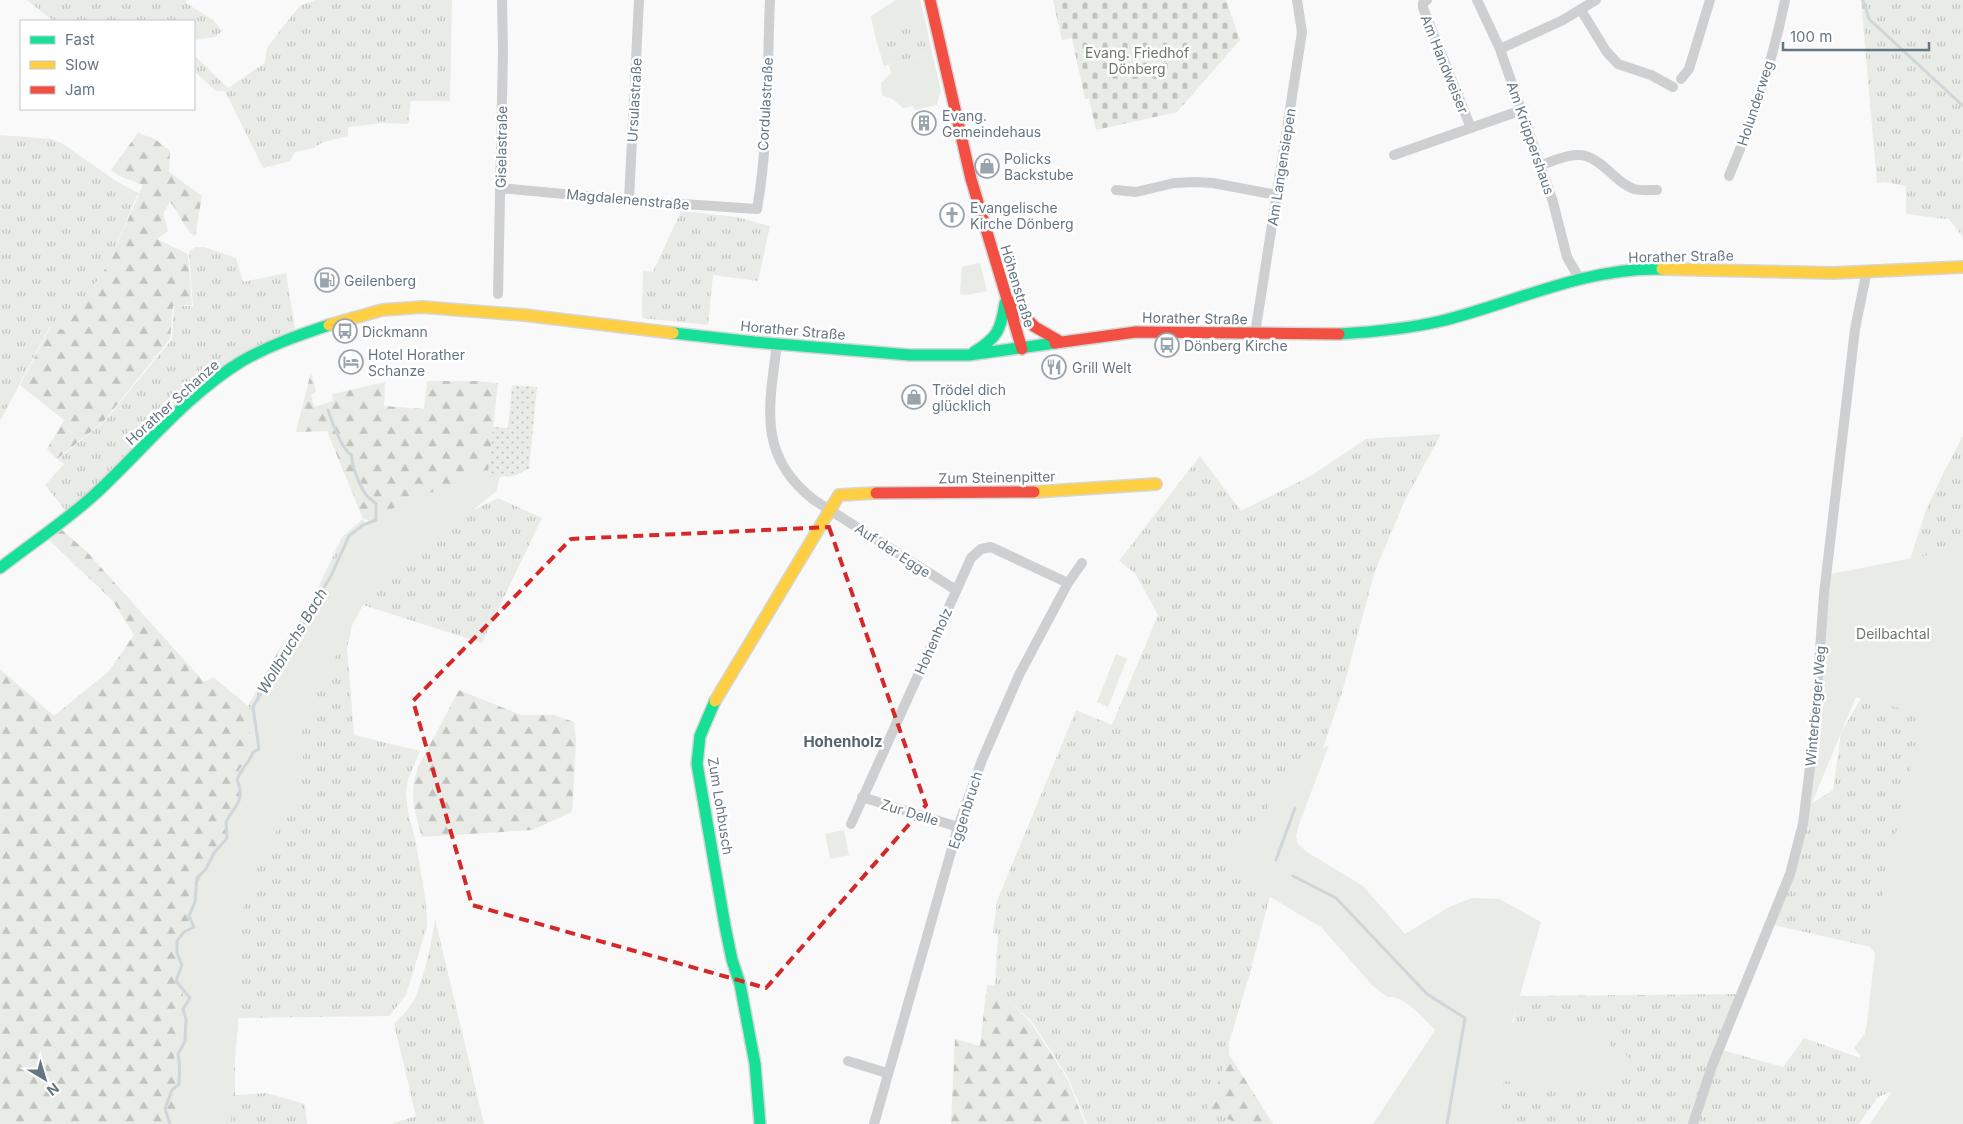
<svg xmlns="http://www.w3.org/2000/svg" width="1963" height="1124" font-family="Inter,sans-serif">
<style>
.grass{fill:url(#grass-tufts)}
.forest{fill:url(#forest-firs)}
.cemetery{fill:url(#cemetery-stones)}
.park{fill:#e8ebe6}
.garden{fill:url(#garden-dots)}
.lines{fill:none;stroke-linecap:round;stroke-linejoin:round}
.stream{stroke:#ced6d9;stroke-width:3}
.fast-casing{stroke:#d5d6d7;stroke-width:14}
.slow-casing{stroke:#d5d6d7;stroke-width:14}
.jam-casing{stroke:#d5d6d7;stroke-width:14}
.street{stroke:#cecfd0;stroke-width:10}
.fast{stroke:#16e098;stroke-width:11}
.slow{stroke:#ffcf43;stroke-width:11}
.jam{stroke:#f24e42;stroke-width:11}
.marked{fill:none;stroke:#d62828;stroke-width:4;stroke-dasharray:10 6;stroke-linejoin:round}
.labels{text-anchor:middle;dominant-baseline:central;stroke-width:5;stroke-linejoin:round;paint-order:stroke}
.park-label{font-size:14px;fill:#687a64;stroke:#fff}
.street-label{font-size:14px;fill:#657683;stroke:#fff}
.poi-label{font-size:14px;fill:#657683;stroke:#fff;text-anchor:start}
.water-label{font-size:15px;font-style:italic;fill:#60757c;stroke:#fff}
.neighbourhood-label{font-size:15px;font-weight:bold;fill:#57646e;stroke:#fff}
</style>
<defs>
<pattern id="grass-tufts" width="24" height="20" patternUnits="userSpaceOnUse" patternTransform="scale(1.25)"><rect width="24" height="20" fill="#e8ebe6"/><path d="M3 7l-1-3M5 7V3M7 7l1-3M15 17l-1-3M17 17v-4M19 17l1-3" fill="none" stroke="#c0c3c0"/></pattern>
<pattern id="forest-firs" width="22" height="20" patternUnits="userSpaceOnUse" patternTransform="scale(1.25)"><rect width="22" height="20" fill="#e8ebe6"/><path d="M5 1l3.5 6h-7zM16 11l3.5 6h-7z" fill="#c0c3c0"/></pattern>
<pattern id="cemetery-stones" width="16" height="16" patternUnits="userSpaceOnUse" patternTransform="scale(1.25)"><rect width="16" height="16" fill="#e8ebe6"/><path d="M2 7V4a2 2 0 0 1 4 0v3zM10 15v-3a2 2 0 0 1 4 0v3z" fill="#c0c3c0"/></pattern>
<pattern id="garden-dots" width="8" height="8" patternUnits="userSpaceOnUse" patternTransform="scale(1.25)"><rect width="8" height="8" fill="#e8ebe6"/><path d="M2 2h.1M6 6h.1" fill="none" stroke="#c0c3c0" stroke-width="1.8" stroke-linecap="round"/></pattern>
</defs>
<rect width="100%" height="100%" fill="#f9f9f9"/>
<!-- grass -->
<path class="grass" d="M27,0H186V3L213,20L222,31L215,37L194,40V21H53Z
M316,0H452L450,101H411L408,124L383,123L348,127V136L323,142L314,148L295,152L290,161L263,168L225,91H216L194,71V55L228,88L265,63L267,48L293,14L301,5Z
M1861,0H1963V161L1962,156L1961,159L1963,163V237L1949,219C1935,219 1921,215 1906,214V186L1885,182L1877,183Z
M926,24L932,53L884,66L875,36Z
M0,135L51,139L63,144L116,181L138,193L109,263L64,330L50,326L0,421Z
M681,211L736,217L770,226L758,281L713,275L708,325L642,318L643,271L653,272Z
M195,247H204L236,258L243,282L286,273L295,329L272,340L66,511L45,485L64,464L58,459L104,422L172,339L174,306H193L189,252Z
M1441,434L1405,500L1375,571L1341,696L1311,782L1277,868L1250,973L1229,1042V1054L1208,1108L1237,1124H1087L1069,1079L1033,1023L995,986L998,934L993,933L997,901L1076,710L1112,725L1158,615L1135,573L1119,561L1200,456L1241,511L1309,477L1366,439Z
M1963,436V730L1895,1090L1878,1097L1859,1124H1697L1722,1050L1783,1067L1804,1038L1860,1058L1873,994L1876,948L1773,925L1809,805L1833,790L1841,733L1871,681L1926,510L1944,472Z
M498,498L542,518L482,643L357,603L347,648L354,735L420,751L408,779L406,794L408,812L415,838L426,903L427,926L406,995L389,1016L235,1018V1095L266,1093L305,1104L307,1124H179L183,957L298,797L303,770L302,744L271,725L248,706L278,651L309,607L342,537L363,519L368,531L406,543Z
M435,919L484,1124H391L416,1116L394,1024C402,1016 411,1007 416,996C424,976 432,941 435,919Z
M1737,994L1689,1124H1488L1507,1064L1518,996Z"/>
<!-- forest -->
<path class="forest" d="M138,133L155,139L170,151L169,172L202,196L195,237C183,228 180,213 170,202L163,214L168,231L157,239L188,254L192,305L173,306L170,339L103,422L57,459L47,449L64,420L20,385L51,326L64,330L109,263L143,185L119,176L111,170Z
M311,372L316,392L311,395L314,407L333,401L332,394L385,382L384,406L424,409L427,381H475L498,383L488,473H496L502,476L468,497L379,522L363,519L327,431L296,432Z
M62,530L87,552L204,682L213,677L271,725L292,724L302,744L303,770L298,797L184,957L179,1124H0V758L2,757L0,753V669L54,716L109,671L134,635L113,601L49,540Z
M459,690L521,715H554L574,722L576,742L572,812L532,830L422,837C414,809 409,796 418,767Z
M987,985L996,986L1031,1023L1068,1080L1085,1124H951L955,1039L980,1046Z
M1229,1054L1273,1124H1237L1208,1108Z"/>
<!-- cemetery -->
<path class="cemetery" d="M1053,0H1226L1240,40L1177,112L1096,130L1089,99H1085L1072,38L1062,40Z"/>
<!-- park -->
<path class="park" d="M896,0H920L926,24L875,36L871,16Z
M932,53L941,90L937,105L914,110L913,106L903,108L892,99L882,95L881,83L891,73L889,65Z
M980,263L987,291L966,295L960,294L962,267Z
M486,470L500,474L497,491L392,575L364,603L318,690L300,729V779L303,792C275,826 246,882 240,926C236,959 240,992 238,1025C235,1058 232,1091 231,1124H173L177,1099L174,1058L181,1017L180,1008L185,995L184,991L175,978L181,933L187,925L193,909L195,887L212,854L227,836L228,816L241,794L239,769L251,759L257,746L256,741L249,731V719L283,656L315,608L341,547L356,528L375,518L374,516Z
M1963,548V1124H1870L1891,1093L1854,1048L1866,1032L1875,953L1870,947L1923,714L1856,697L1809,810L1831,574Z
M1116,654L1127,659L1108,707L1097,702Z
M1329,745L1299,824L1296,836L1298,844L1307,852L1363,886L1405,934L1449,907L1472,898L1499,899L1541,922L1512,1023L1611,1030L1610,1052L1622,1051L1633,1062C1624,1077 1621,1077 1605,1075L1597,1093L1504,1081L1497,1124H1373L1435,1030C1423,1018 1405,995 1387,997L1372,985L1321,927L1257,889L1248,879L1234,872L1230,854L1251,824L1267,809L1277,792L1296,768L1311,755Z
M844,830L849,855L830,859L825,834Z"/>
<!-- garden -->
<path class="garden" d="M512,385L537,387L529,469C523,471 518,475 513,476C504,478 497,473 488,473L493,427L508,428Z"/>
<g class="lines">
<!-- stream -->
<path class="stream" d="M1863,0L1869,19L1963,106
M1276,860L1295,808
M1293,876L1336,898L1427,994L1465,1018L1447,1124
M170,1124L165,1109L172,1090L179,1084C179,1071 181,1068 178,1054L185,1041L186,1019L183,1009L190,998L176,981L182,965L177,953V941L184,932L194,927L189,916L195,902L197,878L206,869L214,853L227,838L226,822C235,805 246,800 237,780C240,770 252,759 253,752L259,749L253,707L271,675L277,661L307,619L318,597L331,576L349,536L363,525L376,520V504C373,500 370,499 367,496C361,489 350,463 352,455C343,452 331,420 328,410"/>
<!-- fast casing -->
<g class="fast-casing">
<path id="fast" d="M673,333L754,342L910,355H969L1055,343
M1339,334C1373,332 1407,329 1441,321C1514,303 1585,267 1662,269
M974,352C997,338 1001,330 1005,303
M0,568C31,544 64,522 93,496C141,452 186,395 242,361C270,345 299,335 329,325
M715,701L700,736L697,764L725,926L732,960L740,984L755,1064L760,1124"/>
</g>
<!-- slow casing -->
<g class="slow-casing">
<path id="slow" d="M1662,269L1834,273L1963,267
M329,325L382,310L422,307L524,315L673,333
M1034,492L1156,484
M715,701L839,495L876,493"/>
</g>
<!-- jam casing -->
<g class="jam-casing">
<path id="jam" d="M930,0L971,179L1022,349
M1008,300L1035,327L1061,342
M1055,343L1136,332L1339,334
M876,493L1034,492"/>
</g>
<!-- street -->
<path class="street" d="M1427,0L1423,3V8L1471,128
M1477,0L1500,49L1553,202L1567,257L1579,278
M1581,10L1606,51L1618,64L1651,75L1673,87
M1500,49L1563,20L1596,0
M1681,79L1689,69L1710,0
M1394,155L1522,110
M1541,165C1554,161 1572,152 1586,156C1605,162 1616,183 1634,189C1641,191 1650,190 1657,190
M1729,176C1753,120 1773,60 1785,0
M500,188L639,201L757,209C769,141 767,68 770,0
M1116,190L1136,192L1174,183L1195,182L1213,183L1277,195
M629,200L639,0
M498,294L503,51L502,0
M1255,334L1302,32L1297,0
M777,344C769,407 757,456 814,500L956,590
M862,797L958,827
M851,824L971,558L981,549L991,547L1068,583
M848,1061L887,1073
M874,1124L958,827L982,760L1019,675L1068,583L1082,563
M1693,1124L1712,1066L1790,874L1803,824L1814,734L1824,594L1855,329L1867,270"/>
<!-- fast -->
<use href="#fast" class="fast"/>
<!-- slow -->
<use href="#slow" class="slow"/>
<!-- jam -->
<use href="#jam" class="jam"/>
</g>
<!-- marked area -->
<path class="marked" d="M829,527L926,805L766,988L472,905L413,701L571,539Z"/>
<!-- icons -->
<defs>
<g id="building-ring" transform="scale(1.25)"><circle r="9.5" fill="#fff" stroke="#99a4ac" stroke-width="1.5"/><path d="M-4-6H4V6H1V3H-1V6H-4ZM-2.5-4.3h1.7v1.8h-1.7ZM.8-4.3h1.7v1.8H.8ZM-2.5-1h1.7V.8h-1.7ZM.8-1h1.7V.8H.8Z" fill="#99a4ac"/></g>
<g id="shop-ring" transform="scale(1.25)"><circle r="9.5" fill="#fff" stroke="#99a4ac" stroke-width="1.5"/><path d="M-5-2.5h2.3a2.7 3.5 0 0 1 5.4 0H5L5.5 6h-11ZM-1.5-2.5h3a1.5 2.3 0 0 0-3 0Z" fill="#99a4ac"/></g>
<g id="church-ring" transform="scale(1.25)"><circle r="9.5" fill="#fff" stroke="#99a4ac" stroke-width="1.5"/><path d="M-1.2-6h2.4v3.5h3.3v2.4h-3.3V6h-2.4V-.1h-3.3v-2.4h3.3Z" fill="#99a4ac"/></g>
<g id="fuel-ring" transform="scale(1.25)"><circle r="9.5" fill="#fff" stroke="#99a4ac" stroke-width="1.5"/><path d="M-5.5-6h7V0h2V4h1.3V-2.5L3-4.5l.8-.8L6-3V5H2.5V1h-1V6h-7ZM-4.2-4.7v3.2H.2V-4.7Z" fill="#99a4ac"/></g>
<g id="bus-ring" transform="scale(1.25)"><circle r="9.5" fill="#fff" stroke="#99a4ac" stroke-width="1.5"/><path d="M-5-6H5V4H4V6H2V4H-2V6H-4V4H-5ZM-3.5-4V0h7V-4ZM-3.5 1.2v1.5H-2V1.2ZM2 1.2v1.5H3.5V1.2Z" fill="#99a4ac"/></g>
<g id="hotel-ring" transform="scale(1.25)"><circle r="9.5" fill="#fff" stroke="#99a4ac" stroke-width="1.5"/><path d="M-6-4.5h1.5V1H6V5H4.5V3h-9V5H-6ZM-4 0a1.8 1.8 0 1 1 3.6 0ZM.5 0V-2.5h3Q6-2.5 6 0Z" fill="#99a4ac"/></g>
<g id="restaurant-ring" transform="scale(1.25)"><circle r="9.5" fill="#fff" stroke="#99a4ac" stroke-width="1.5"/><path d="M-5-6h1v4h1v-4h1v4h1v-4h1v5L-1.5 .5V6h-2V.5L-5-1ZM5-6V6H3V1.5H1.5Q1.5-4 5-6Z" fill="#99a4ac"/></g>
</defs>
<g fill-rule="evenodd">
<use href="#building-ring" x="924" y="123"/>
<use href="#shop-ring" x="987" y="166"/>
<use href="#church-ring" x="952" y="215"/>
<use href="#fuel-ring" x="327" y="280"/>
<use href="#bus-ring" x="345" y="331"/>
<use href="#bus-ring" x="1167" y="345"/>
<use href="#hotel-ring" x="351" y="362"/>
<use href="#restaurant-ring" x="1054" y="367"/>
<use href="#shop-ring" x="914" y="397"/>
</g>
<g class="labels">
<!-- park labels -->
<g class="park-label">
<text x="1137" y="52">Evang. Friedhof<tspan x="1137" dy="16">Dönberg</tspan></text>
<text x="1893" y="633">Deilbachtal</text>
</g>
<!-- street labels -->
<g class="street-label">
<text transform="translate(1445 64) rotate(68)">Am Handweiser</text>
<text transform="translate(634 100) rotate(-87)">Ursulastraße</text>
<text transform="translate(1755 103) rotate(-72)">Holunderweg</text>
<text transform="translate(765 104) rotate(-87)">Cordulastraße</text>
<text transform="translate(1531 138) rotate(71)">Am Krüppershaus</text>
<text transform="translate(501 147) rotate(-89)">Giselastraße</text>
<text transform="translate(1281 167) rotate(-81)">Am Langensiepen</text>
<text transform="translate(628 199) rotate(5)">Magdalenenstraße</text>
<text transform="translate(1681 256) rotate(-1)">Horather Straße</text>
<text transform="translate(1018 286) rotate(73)">Höhenstraße</text>
<text transform="translate(1195 318) rotate(1)">Horather Straße</text>
<text transform="translate(793 330) rotate(5)">Horather Straße</text>
<text transform="translate(172 402) rotate(-42)">Horather Schanze</text>
<text transform="translate(997 477) rotate(-1)">Zum Steinenpitter</text>
<text transform="translate(893 550) rotate(33)">Auf der Egge</text>
<text transform="translate(933 641) rotate(-66)">Hohenholz</text>
<text transform="translate(1815 706) rotate(-85)">Winterberger Weg</text>
<text transform="translate(721 806) rotate(81)">Zum Lohbusch</text>
<text transform="translate(965 810) rotate(-72)">Eggenbruch</text>
<text transform="translate(910 812) rotate(17)">Zur Delle</text>
</g>
<!-- poi labels -->
<g class="poi-label">
<text x="942" y="115">Evang.<tspan x="942" dy="16">Gemeindehaus</tspan></text>
<text x="1004" y="158">Policks<tspan x="1004" dy="16">Backstube</tspan></text>
<text x="970" y="207">Evangelische<tspan x="970" dy="16">Kirche Dönberg</tspan></text>
<text x="344" y="280">Geilenberg</text>
<text x="362" y="331">Dickmann</text>
<text x="1184" y="345">Dönberg Kirche</text>
<text x="368" y="354">Hotel Horather<tspan x="368" dy="16">Schanze</tspan></text>
<text x="1072" y="367">Grill Welt</text>
<text x="932" y="389">Trödel dich<tspan x="932" dy="16">glücklich</tspan></text>
</g>
<!-- water labels -->
<g class="water-label">
<text transform="translate(292 641) rotate(-59)">Wollbruchs Bach</text>
</g>
<!-- neighbourhood labels -->
<g class="neighbourhood-label">
<text x="843" y="741">Hohenholz</text>
</g>
</g>
<!-- legend -->
<rect x="20" y="20" width="175" height="90" fill="#ffffff" stroke="#c1c8cd"/>
<rect x="30" y="36" width="25" height="8" fill="#16e098" stroke="#c1c8cd"/>
<text x="65" y="45" font-size="15" fill="#657683">Fast</text>
<rect x="30" y="61" width="25" height="8" fill="#ffcf43" stroke="#c1c8cd"/>
<text x="65" y="70" font-size="15" fill="#657683">Slow</text>
<rect x="30" y="86" width="25" height="8" fill="#f24e42" stroke="#c1c8cd"/>
<text x="65" y="95" font-size="15" fill="#657683">Jam</text>
<!-- north arrow -->
<g transform="translate(45 1079) rotate(142)" stroke="#ffffff" stroke-width="4" paint-order="stroke">
<path d="M0-4L9 19L0 12L-9 19Z" fill="#657683"/>
<text y="-8" font-size="14" font-weight="bold" text-anchor="middle" fill="#657683">N</text>
</g>
<!-- scale -->
<path d="M1783 42v8h146v-8" fill="none" stroke="#657683" stroke-width="2.5"/>
<text x="1790" y="42" font-size="15" fill="#657683" stroke="#ffffff" stroke-width="4" paint-order="stroke">100 m</text>
</svg>
